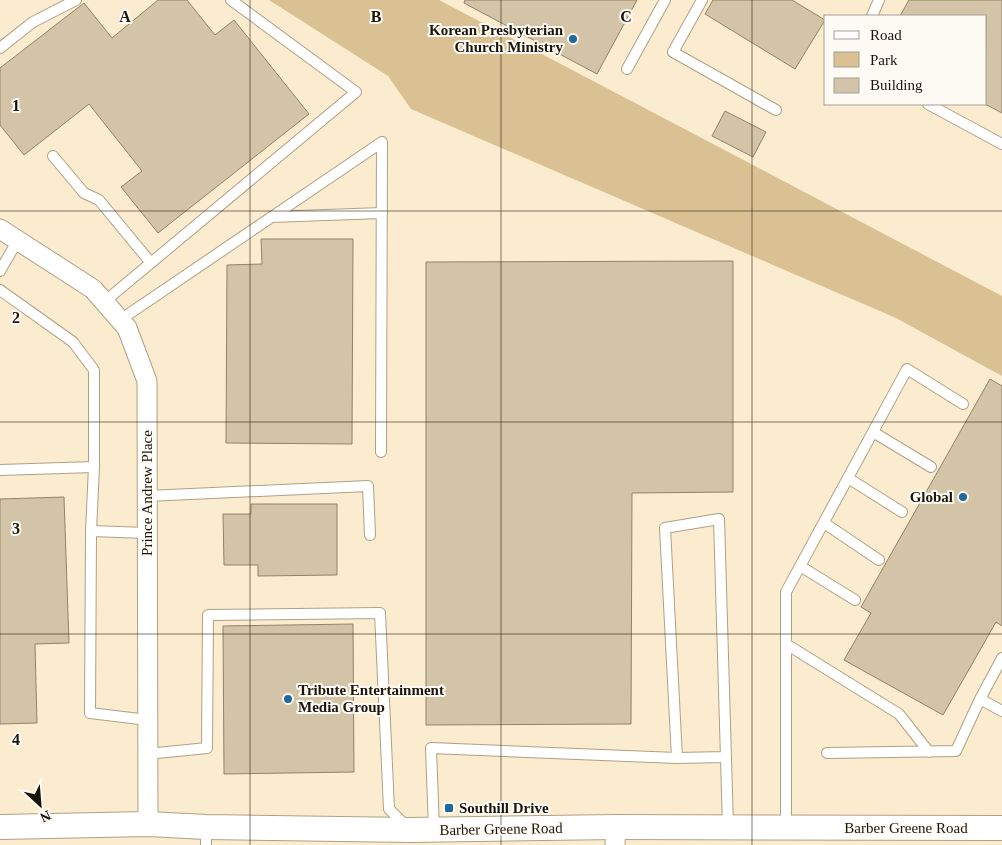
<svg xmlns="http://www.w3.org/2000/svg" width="1002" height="845" font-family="Georgia,serif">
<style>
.green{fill:#dac193}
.building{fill:#d3c3a7;stroke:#918368}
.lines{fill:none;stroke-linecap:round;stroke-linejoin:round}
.service-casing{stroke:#afa084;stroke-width:12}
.minor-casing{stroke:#afa084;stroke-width:21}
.tertiary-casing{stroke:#afa084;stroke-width:26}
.service{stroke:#fff;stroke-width:10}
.minor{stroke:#fff;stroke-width:19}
.tertiary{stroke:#fff;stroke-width:24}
.grid{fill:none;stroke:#1a140a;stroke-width:1;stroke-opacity:0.55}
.poi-dot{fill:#21699c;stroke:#fefbf5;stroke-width:2}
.labels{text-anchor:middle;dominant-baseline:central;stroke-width:4;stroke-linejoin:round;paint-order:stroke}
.poi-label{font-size:15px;font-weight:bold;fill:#1a140a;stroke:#fefbf5;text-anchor:end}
.street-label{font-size:15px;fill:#1a140a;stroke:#fefbf5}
.grid-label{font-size:16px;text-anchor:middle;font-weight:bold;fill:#1a140a;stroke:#fefbf5;stroke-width:4;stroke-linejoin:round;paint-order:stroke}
</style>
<rect width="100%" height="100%" fill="#fceccf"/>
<!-- green -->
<path class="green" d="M269,0H439L1002,296V376L896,318L411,109L388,76Z"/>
<!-- building -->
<path class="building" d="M158,0H187L215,35L234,20L309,114L158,233L121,187L142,171L89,104L24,155L0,125V68L84,3L112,38Z
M465,0H637L597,74L464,3Z
M713,0H792L825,20L795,69L705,14Z
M909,0H1002V113L985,104L986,16H900Z
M725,111L766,132L753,157L712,136Z
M261,239H353L352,444L226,443L227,265L262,264Z
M733,261V492L632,493L631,724L426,725V262Z
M990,379L1002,386V626L996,622L943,715L844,660L871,613L861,607Z
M64,497L69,643L35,644L37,723L0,724V499Z
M251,504H337V575L258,576V565H224L223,514H251Z
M353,624L354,772L224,774L223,626Z"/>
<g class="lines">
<!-- service casing -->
<g class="service-casing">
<path id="service" d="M702,0L673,52L776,110
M872,16L879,0
M0,48L33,22L76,0
M627,69L665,0
M928,104L1002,144
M53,156L84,193L99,200L151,263
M271,217L382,213
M0,271L18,240
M0,290L73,342L94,370V467L91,531L90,713L148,720
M104,302L356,92L231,0
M120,320L382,142L381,452
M873,432L931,467
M0,470L94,467
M848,478L902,512
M147,496L368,486L370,535
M824,523L879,560
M91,531L147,533
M800,566L855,600
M786,644L899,714L929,752
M980,699L1002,711
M827,753L956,751L980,699L1002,658
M147,754L207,748L208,615L380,613L389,809L407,827
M677,758L665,528L719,519L728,827
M206,827V845
M786,827V592L907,369L963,404
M434,830L431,748L677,758L726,757"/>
</g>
<!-- minor casing -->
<g class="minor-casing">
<path id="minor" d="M0,229L93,289L127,328L147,381L148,824
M615,845L616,827"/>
</g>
<!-- tertiary casing -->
<g class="tertiary-casing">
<path id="tertiary" d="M0,827L148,824L206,827L410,830L616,827L1002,828"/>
</g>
<!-- service -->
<use href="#service" class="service"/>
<!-- minor -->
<use href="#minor" class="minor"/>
<!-- tertiary -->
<use href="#tertiary" class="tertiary"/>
</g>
<!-- grid -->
<path class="grid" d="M250,0V845M501,0V845M752,0V845M0,211H1002M0,422H1002M0,634H1002"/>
<!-- markers -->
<g class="poi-dot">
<circle cx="573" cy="39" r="5"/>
<circle cx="963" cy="497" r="5"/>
<circle cx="288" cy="699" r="5"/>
<rect x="444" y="803" width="10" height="10" rx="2.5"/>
</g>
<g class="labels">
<!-- poi labels -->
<g class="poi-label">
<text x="563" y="30">Korean Presbyterian<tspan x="563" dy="17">Church Ministry</tspan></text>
<text x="953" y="497">Global</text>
<text x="298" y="690" text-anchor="start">Tribute Entertainment<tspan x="298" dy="17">Media Group</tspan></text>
<text x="459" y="808" text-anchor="start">Southill Drive</text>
</g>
<!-- street labels -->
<g class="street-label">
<text transform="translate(147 493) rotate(-90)">Prince Andrew Place</text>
<text x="906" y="828">Barber Greene Road</text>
<text transform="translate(501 829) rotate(-1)">Barber Greene Road</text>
</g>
</g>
<g class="grid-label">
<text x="125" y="22">A</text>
<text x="376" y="22">B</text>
<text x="626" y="22">C</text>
<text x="16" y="111">1</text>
<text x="16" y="323">2</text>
<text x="16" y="534">3</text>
<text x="16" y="745">4</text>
</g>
<!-- legend -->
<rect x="824" y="15" width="162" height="90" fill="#fefbf5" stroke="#a39f97"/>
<rect x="834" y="31" width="25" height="8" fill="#ffffff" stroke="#a39f97"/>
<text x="870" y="40" font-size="15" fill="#1a140a">Road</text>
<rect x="834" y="52" width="25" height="15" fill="#dac193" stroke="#a39f97"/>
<text x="870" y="65" font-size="15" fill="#1a140a">Park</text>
<rect x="834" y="78" width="25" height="15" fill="#d3c3a7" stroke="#a39f97"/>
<text x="870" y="90" font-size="15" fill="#1a140a">Building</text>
<!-- north arrow -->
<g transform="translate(40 805) rotate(154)" stroke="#fefbf5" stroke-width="4" paint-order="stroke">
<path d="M0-4L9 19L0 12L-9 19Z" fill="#1a140a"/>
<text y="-8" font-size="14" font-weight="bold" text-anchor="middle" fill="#1a140a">N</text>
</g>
</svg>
